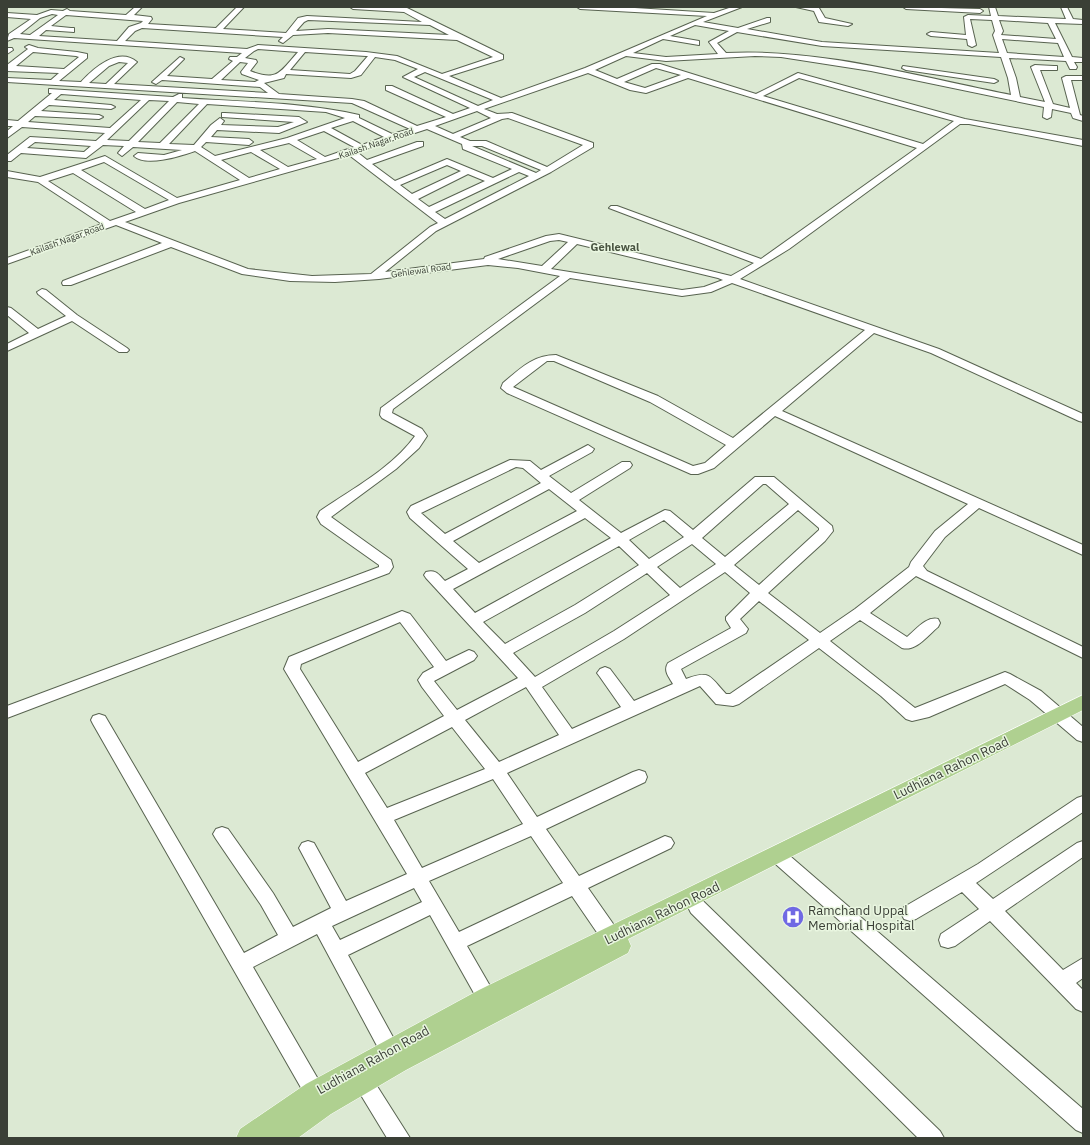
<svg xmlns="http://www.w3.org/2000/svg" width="1090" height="1145" font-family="'IBM Plex Sans',sans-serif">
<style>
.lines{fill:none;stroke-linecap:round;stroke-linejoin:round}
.minor-casing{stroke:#586350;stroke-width:2}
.major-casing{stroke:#fff;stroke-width:1}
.minor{fill:#fff;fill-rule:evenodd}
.major{fill:#afd090;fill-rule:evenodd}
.labels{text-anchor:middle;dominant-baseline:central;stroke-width:3;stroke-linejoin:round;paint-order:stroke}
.far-street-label{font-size:9px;fill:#3a3f36;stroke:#e9f6e0}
.far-quarter-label{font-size:11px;font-weight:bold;fill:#4a5542;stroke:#e9f6e0}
.near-street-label{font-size:13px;fill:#3a3f36;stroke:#e9f6e0}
.near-poi-label{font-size:13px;fill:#3a3f36;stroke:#e9f6e0;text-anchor:start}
</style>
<rect width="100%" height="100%" fill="#dce9d3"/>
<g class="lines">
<!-- minor casing -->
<g class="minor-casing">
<path id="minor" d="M135,7H142L134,15L151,17L152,19L148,24L216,28L237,7H244L223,29L286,33L298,18L307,16L422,22L404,12L353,9L350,7H405L503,55V59L449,76L501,98L585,68L707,16L580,9L577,7H619L714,13L732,7H742L703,22L738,28L767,18H770V22L747,29L822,42L999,53L993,35L995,31L992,20L970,19L976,45L972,47L968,45L967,39L931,36L927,34L931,32L966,35L964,17L968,15L991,16L989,7H995L998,16L1066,19L1061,7H1067L1073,19L1083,20V24L1055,23L1072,57L1083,58V62H1074L1077,67L1076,69H1070L1066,61L1009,58L1016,78L1020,97L1045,102L1031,67L1035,65L1054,66H1057V70H1040L1053,104L1070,108L1062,78L1066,76H1083V80H1071L1080,115L1083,116V121L1073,118L1071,113L1052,109L1051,117L1047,119L1043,117L1044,107L871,71L781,57L755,56L666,61L626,56L595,70L617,79L652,64H660L756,94L798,73L965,119L1083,140V146L969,124H960L789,249L740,279L939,349L1083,414V422L1079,421L931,353L874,333L782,411L1083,545V555L979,508L945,537L923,566L927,571L1083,647V658L916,576L870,613L907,637C916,630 926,616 938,619L940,623L938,627C928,635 916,652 902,648L860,620L830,641L915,708L1005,672L1010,674L1041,691L1083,727V742L1077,740L1030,700L1005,684L929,717L912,721L906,719L881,696L819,648L739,704L733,706L716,704L700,686L507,773L537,817L633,772L639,770L645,772L647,777L645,782L546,829L579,876L665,836L671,838L674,843L671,848L588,888L623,938L625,944L623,950L616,952L609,950L572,896L467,946L501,1005L498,1011L491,1014L484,1011L430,915L348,955L400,1050L397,1057L390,1060L383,1057L317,934L253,967L322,1086L325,1093L322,1100L315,1103L308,1100L93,724L91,720L93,716L99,714L105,716L244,953L278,935L261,905L216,839L213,834L216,829L222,827L228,829L273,893L293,927L331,908L299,848L302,843L308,841L314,843L346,901L407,874L284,669L289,657L402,611L410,614L446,661L469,650L474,652L477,656L474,660L434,681L457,710L518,678L426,578L424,575L426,572C436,569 439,575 445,581L468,569L410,518L407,512L411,506L510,460L530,461L541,470L588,445L594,449L592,452L549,476L571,493L622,462H630L632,465L630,468L579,500L621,533L665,510L670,511L693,530L755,477H774L832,526L833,531L825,541L768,593L820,633L855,609L909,567L911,562L935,531L968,504L775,416L714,468L698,474H691L507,393L501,388L503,383C520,369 533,355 556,355L658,396L733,438L865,330L732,283L711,292L682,296L570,278L393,409L392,413L422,429L427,436L419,448L396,469L331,517L391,560L393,567L389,573L7,718V706L379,567V565L321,524L317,517L320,511C352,489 392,468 415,436L382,418L380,415L381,408L560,276L518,268L488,265L379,279L335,282L290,281L242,274L171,247L71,285H63L62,283L63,281L162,243L116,225L7,264V258L102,224L38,182L7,177V171L40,177L105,156L177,198L240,180L195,151C181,156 146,167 134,156L138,153L164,155L182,150L133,147L122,156L118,153L124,146L103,145L86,158L21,153L11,161H7V155L30,137L96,141L105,133L22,127L7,138V131L13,126H7V120L18,121L52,93H49V89L173,97L179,94H182V98C241,102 302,102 359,115V118L392,134L410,129L352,103L7,82V78L51,80L59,73L7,71V65L28,49L25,47L29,45L38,48L77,52L87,54V58L59,81L81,82C93,69 118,46 137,62L114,84L268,93L260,87L162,80L156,84L152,82L180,57L184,59L167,76L212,79L233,61L229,59L230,57H237L242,53L14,38L7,41L9,34L31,19L7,17V13L37,15L51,10L63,11L67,9L70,11L126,15ZM52,14L58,15L30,35L20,34L40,18ZM66,15L143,21L141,23L129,27L117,41L39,36L46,30L74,32V28H71L51,26ZM308,20L430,25L449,35L328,29L296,31L304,22ZM999,20L1048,23L1056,39L1001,35L1003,31ZM695,25L729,31L709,42L718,54L666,57L633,53L663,39L699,45V41L670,36ZM142,28L283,37L279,41L283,43L293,35L328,33L457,40L493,57L442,74L397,56L366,52L258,45L247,49L125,41L135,31ZM737,32L822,46L1001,57L1008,78L1011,95C920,77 819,48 726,53L717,43ZM1002,39L1058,43L1064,57L1007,53ZM258,49L298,52C280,72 278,82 250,71L257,62L256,60L245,58L254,51ZM33,52L76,56L79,57L64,69L16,66ZM305,52L366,56H368L355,71L350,74L290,70ZM375,57L395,60L418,69L403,77L470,108L453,114L392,86H386V90L446,117L417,126L364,101L352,99L279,94L264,83L284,78L286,74L351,78L361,75ZM119,62L128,63L106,84L89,83L109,66ZM240,62L248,63L241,72L242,74L259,80L255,82L221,80ZM656,68L681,75L645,88L624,82ZM425,72L493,100L478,106L414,77ZM588,73L630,90L646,93L688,78L917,148L761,259L617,206H611L609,208L754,263L731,276L559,234L546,236L485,257L484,259L385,272L436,231L551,172L593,147V143L512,113L497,114L484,109ZM799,78L954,121L923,144L763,96ZM61,94L141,100L110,128L28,122L35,116L99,119L103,117L99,115L41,111L49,105L111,109L115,107L111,105L54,100ZM149,100L169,101L129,141L107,140ZM177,102L199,104L160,143L138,142ZM207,104L326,112L345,118L287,138L215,156L201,147L206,142L249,145L253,142L249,139L211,137L217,130L279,133L307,122L299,117L225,113H222V117L294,122L278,127L221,125L224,121L220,118L211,125L194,145L169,144ZM477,111L491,118L453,134L435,126ZM508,118L583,145L547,167L486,141H470L460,137L502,119ZM353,121L384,137L362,145L331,128ZM427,129L462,144L463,149L512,169L493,178L447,159L395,181L372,164L423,146V142H417L367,160L357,152ZM324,131L354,147L325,157L297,140ZM35,142L91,146L84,152L27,148ZM289,143L317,159L288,167L260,150ZM472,146H482L541,170L536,173ZM251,152L280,169L249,178L221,160ZM349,155L438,223L430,227L371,274L312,276L248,269L125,222L179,203ZM104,162L169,200L145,209L81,170ZM447,165L461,171L412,194L400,185ZM519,172L529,176L445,219L435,212ZM73,173L136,212L110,221L48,181ZM468,174L485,181L429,207L418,199ZM559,240L568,242L542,266L498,259L550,241ZM577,244L718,278L723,280L704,287L682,290L551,269ZM547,361H554L650,402L726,445L705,463L693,466L513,387ZM516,467L523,468L541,483L445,534L421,513ZM763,484H766L789,504L725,557L702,538ZM549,489L577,511L479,563L453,541ZM798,510L819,528V530L759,585L734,565ZM585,518L611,538L475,613L453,589ZM664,520L684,537L649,559L629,540ZM692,544L716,564L680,588L657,567ZM619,546L639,565L575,605L505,644L483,622ZM725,572L750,593L726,617V620L731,628L668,663C663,671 669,677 673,684L634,701L610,669L605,667L600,669L597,673L600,677L621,707L572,729L542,687L624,639ZM647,573L670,595L614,631L535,677L513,653L585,613ZM759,601L809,640L730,694H726C709,676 711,670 686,679L681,669L746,633L748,629L740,619ZM400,622L434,667L423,673L418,680L422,687L444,716L358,762L300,669L301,664ZM526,687L559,735L499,762L465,720ZM452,727L485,769L387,808L365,773ZM493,779L523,824L422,868L394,820ZM531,836L563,883L459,932L429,881ZM414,888L422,902L340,940L332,926Z
M796,7L819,8L825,18L852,24L848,26L819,22L814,11Z
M903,7L980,9L983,11L980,13L906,9Z
M7,48H12L13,50L7,54Z
M903,66L994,79L998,81L994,83L906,70L902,68Z
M42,289L46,290L77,315L127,348L129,350L127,352H119L72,321L7,351V344L29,333L7,315V307L11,308L38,329L66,316L38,294L37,292Z
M1083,796V812L976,883L993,899L1077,843L1083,841V857L1005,911L1063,970L1083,958V978L1076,983L1083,990V1012L1076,1009L990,921L955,946L948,948L941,946L939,940L941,934L979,909L962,892L916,919L910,921L904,919L901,913L904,907L978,864L1077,798Z
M777,848L783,850L1083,1109V1133L1076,1130L771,860L768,855L771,850Z
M697,899L703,901L940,1131L944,1138H918L691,913L688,907L691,901Z
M363,1072L370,1075L410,1138H387L353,1082L356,1075Z"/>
</g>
<!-- major casing -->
<g class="major-casing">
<path id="major" d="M1083,695V710L628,939L631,946L628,953L406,1070L331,1114L298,1138H236L240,1129L306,1084L479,990Z"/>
</g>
<!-- minor -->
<use href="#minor" class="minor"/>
<!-- major -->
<use href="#major" class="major"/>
</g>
<!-- icons -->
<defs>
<g id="hospital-disc" transform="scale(1.15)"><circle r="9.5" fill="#7069e4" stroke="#e9f6e0"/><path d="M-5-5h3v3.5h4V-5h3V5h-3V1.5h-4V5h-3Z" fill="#fff"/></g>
</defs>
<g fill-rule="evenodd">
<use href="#hospital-disc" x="793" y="917"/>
</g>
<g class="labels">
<!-- far-street labels -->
<g class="far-street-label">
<text transform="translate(376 143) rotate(-19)">Kailash Nagar Road</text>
<text transform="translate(67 239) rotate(-20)">Kailash Nagar Road</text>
<text transform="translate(421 270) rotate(-8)">Gehlewal Road</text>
</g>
<!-- far-quarter labels -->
<g class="far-quarter-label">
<text x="615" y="247">Gehlewal</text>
</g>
<!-- near-street labels -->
<g class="near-street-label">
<text transform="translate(951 768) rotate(-26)">Ludhiana Rahon Road</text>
<text transform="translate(662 913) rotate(-26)">Ludhiana Rahon Road</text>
<text transform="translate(373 1060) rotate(-29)">Ludhiana Rahon Road</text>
</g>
<!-- near-poi labels -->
<g class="near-poi-label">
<text x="808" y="910">Ramchand Uppal<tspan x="808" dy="15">Memorial Hospital</tspan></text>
</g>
</g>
<!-- border -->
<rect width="1090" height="1145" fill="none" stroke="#3a3f36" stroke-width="16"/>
</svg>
